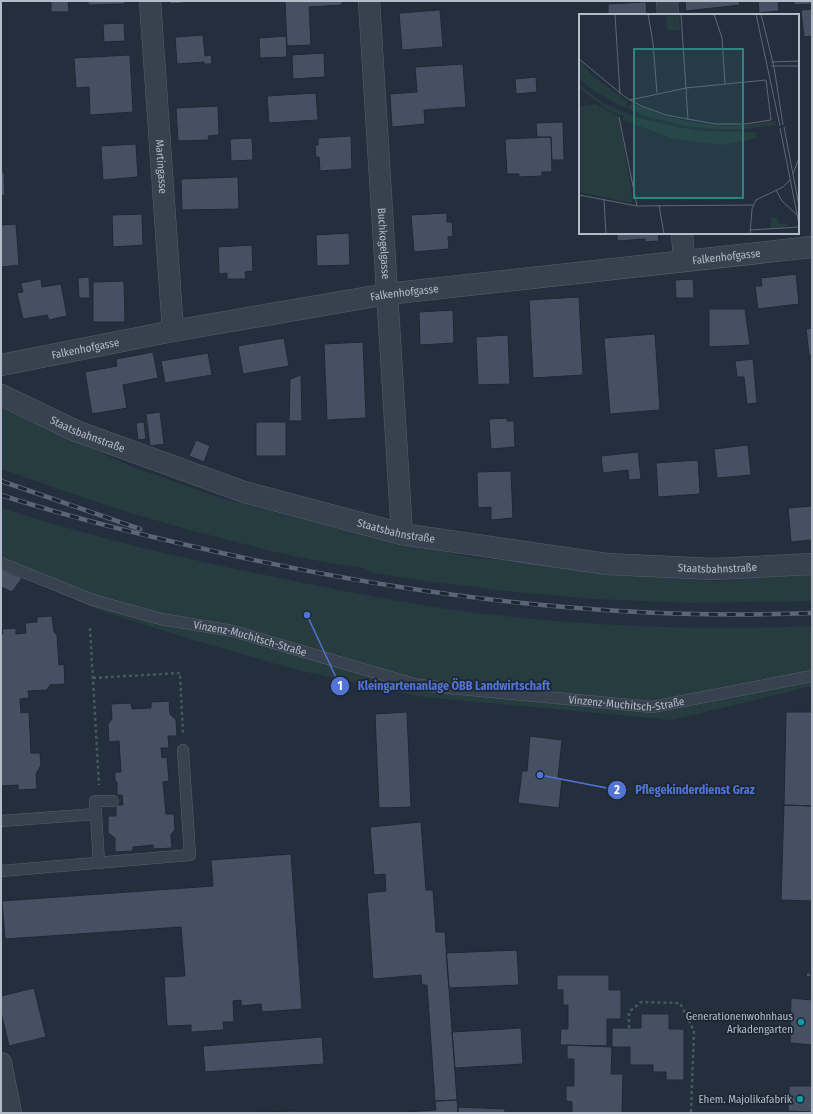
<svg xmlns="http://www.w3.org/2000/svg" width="813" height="1114" font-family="'Fira Sans Condensed',sans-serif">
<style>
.green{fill:#263c3f}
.building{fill:#455162;stroke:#1f2835}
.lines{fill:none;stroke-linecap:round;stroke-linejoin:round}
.lane-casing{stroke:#565f6c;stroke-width:12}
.street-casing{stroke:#565f6c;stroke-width:22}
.path{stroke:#44595c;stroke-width:2.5;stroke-dasharray:3 3;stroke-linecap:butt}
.lane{stroke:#38414e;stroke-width:11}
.street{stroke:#38414e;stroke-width:21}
.rail-casing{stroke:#5a6575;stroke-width:4.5}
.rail{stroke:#1d2633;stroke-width:3;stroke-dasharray:9;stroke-linecap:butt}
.culture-dot{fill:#0f9aa8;stroke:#1d2633;stroke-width:1.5}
.labels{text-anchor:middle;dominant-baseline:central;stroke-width:3.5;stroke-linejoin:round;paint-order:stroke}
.street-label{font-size:11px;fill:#b4bcc9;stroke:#1d2633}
.poi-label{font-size:11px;fill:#b4bcc9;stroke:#1d2633;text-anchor:end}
.inset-road{fill:none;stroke:#5e6776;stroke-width:1}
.view{fill:#308480;fill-opacity:0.15;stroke:#308480;stroke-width:2}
.inset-edge{fill:none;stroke:#b4bcc9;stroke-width:2}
.leader{fill:none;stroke:#5274d3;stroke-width:1.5}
.callout-dot{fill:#5274d3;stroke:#1d2633;stroke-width:1.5}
.mark-label{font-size:12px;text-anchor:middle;font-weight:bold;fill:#fff}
.callout-label{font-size:12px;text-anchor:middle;font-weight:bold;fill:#5274d3;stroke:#1d2633;stroke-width:3.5;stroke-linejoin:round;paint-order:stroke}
</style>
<rect width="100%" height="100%" fill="#242f3e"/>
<!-- green -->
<path class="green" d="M1,408L133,467L221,498L352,532L470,557L714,581L812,572V601L690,603L595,599L506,591L411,579L374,573L364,568L334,564L279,553L189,530L114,508L1,469Z
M1,508C89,536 179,558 270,576C338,590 408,604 477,613C588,626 701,631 812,626V686L672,720L423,697L297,670L197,641L104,612L1,568Z"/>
<!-- building -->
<path class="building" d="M51,1H68L69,12H51Z
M88,1H125V4L88,5Z
M170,1H206L170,4Z
M285,1H342V5L309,7L311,45L287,46Z
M685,1H739L740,5L686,11Z
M758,1H778L779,11L759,13Z
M794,1H812V4L794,5Z
M646,2L647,15H608V4Z
M812,9V36L804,37L801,10Z
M440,10L443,47L402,50L399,13Z
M124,23L125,41L104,42L103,24Z
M203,35L205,56L211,55L212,64H204V62L177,64L175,37Z
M286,36L287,57L260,58L259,38Z
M324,53L325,77L293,79L292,55Z
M130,55L133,112L90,115L89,87L76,88L74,58Z
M463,64L466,107L424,110L425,124L392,127L390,94L417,92L415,67Z
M536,77L537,92L516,94L515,79Z
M316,93L318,120L269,123L267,96Z
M218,106L219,135L208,136L209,140L178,141L176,108Z
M563,122L564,160H552L551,137H537L536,123Z
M351,136L352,169L320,171L319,157H316L315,145H318V138Z
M551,137L552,172H542V176L519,177V174H507L505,139Z
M252,138L253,160L231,161L230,139Z
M136,144L138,177L103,180L101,146Z
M1,172H4L5,195L1,196Z
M238,177L239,209L182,210L181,179Z
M447,213V222H452L453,236L448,237L449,249L414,252L411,215Z
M142,214L143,245L113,247L112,215Z
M16,224L19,265L1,267V225Z
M349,233L350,265L317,266L316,235Z
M617,233H658L659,241L645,242V239L617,241Z
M252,245L253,271L245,272L246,279H227V273L219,274L218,247Z
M796,274L799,304L758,309L755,286H762L761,278Z
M89,277L90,298H79L78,278Z
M41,279L42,287L61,284L67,316L49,320L47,315L23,319L17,293L23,292L21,283Z
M693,279L694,298H676L675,280Z
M124,281L125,322H93V282Z
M579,297L583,375L533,378L529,300Z
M709,309H745L750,345L709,347Z
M453,310L454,343L420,345L419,312Z
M812,328V355H809L806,329Z
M655,334L660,410L610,414L604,338Z
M508,335L510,384L478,385L476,337Z
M284,338L289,366L243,374L238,346Z
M363,342L366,418L327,420L324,344Z
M153,352L158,378L123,385L127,408L92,414L85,372L117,366L116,359Z
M208,353L212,375L165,383L161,361Z
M753,359L757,403L747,404L744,377H737L735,361Z
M301,375L302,421H289L290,379Z
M160,412L164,444L150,446L146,414Z
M507,418V421H514L515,447L491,449L489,419Z
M144,422L146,439L138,440L136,423Z
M256,422H286V456H256Z
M196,440L210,446L204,462L189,456Z
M748,445L751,475L717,478L714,449Z
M638,452L641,479L629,480L628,470L603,473L601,456Z
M698,460L700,494L658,497L656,463Z
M511,471L513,518L491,520V507L478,508L477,472Z
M812,506V540L791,542L788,508Z
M1,569L22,578L12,592L1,587Z
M52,616L54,632L57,635L59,665L64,664L65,684L50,685L47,690L28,691L29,698L20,699L21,713L29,712L31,753H40L41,765L36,774L37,789L18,790V785L1,786V634H3L2,629L16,628V634L26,633L25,623L37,622V617Z
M169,701L170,714L176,720L177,736H168L169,748H161L162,758L167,757L169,781L163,782L166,814H174L175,830L171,834L172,848L153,849V845L133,847V851L115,852V838L108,833V816H116V805H123L122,795H117V783L115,780V772H121L119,741L109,742L108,724L112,719L111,704L131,703L132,709L151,708V702Z
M407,712L411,807L379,808L375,714Z
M786,712H812V806L784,805Z
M530,736L562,740L558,778L562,779L559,808L518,803L522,771H527Z
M784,805L812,806V901L781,900Z
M421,822L426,890H433L436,932H445L457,1100L435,1101L427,985H422L421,975L373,979L367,893L386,891L385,874L374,875L370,827Z
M291,854L302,1009L262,1012L261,1004L241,1006V1000L233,1001L234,1022H223L224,1030L191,1032V1025L167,1026L164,977L185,976L181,927L5,939L2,901L213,886L211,860Z
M517,950L519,985L449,988L446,953Z
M557,975H609V990H621V1019H607V1046L560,1045L561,1029H568V1005H563V990H557Z
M34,988L46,1037L9,1046L1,1012V996Z
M791,998L812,1000V1045L790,1043Z
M641,1014H669V1029H684V1080H666V1072H653V1065H630V1047H612V1028H641Z
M521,1028L523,1064L455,1068L452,1032Z
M322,1037L324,1064L205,1072L203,1046Z
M567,1045L612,1047L611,1074H623L622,1113H572V1102L566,1101V1086H574V1059H567Z
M789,1086H812V1112L788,1111Z
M457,1100L458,1113H393L436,1110L435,1101Z
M458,1107L505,1109V1113H458Z
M295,1111V1113H228Z"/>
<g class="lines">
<!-- lane casing -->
<g class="lane-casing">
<g id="lane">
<path id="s1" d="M1,563L93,600L161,619L233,631L418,685L652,707L812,676"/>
<path d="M96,814L95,801H113"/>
<path d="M1,821L96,814L99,863"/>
<path d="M1,871L190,855L183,750"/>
</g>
</g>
<!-- street casing -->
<g class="street-casing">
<g id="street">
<path id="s2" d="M150,1L173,331"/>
<path id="s3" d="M369,1L402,534"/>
<path d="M667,1L668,15"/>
<path d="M682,233L684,260"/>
<path id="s4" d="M1,365L173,331L387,294L812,247"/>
<path id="s5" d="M1,395L76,431L244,492L402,534L607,564L714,569L812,564"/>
<path d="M1,1063L11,1113"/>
</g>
</g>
<!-- path -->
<path class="path" d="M90,628L99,785
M93,678L180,673L183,735
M807,975H812
M629,1028V1012L641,1002L680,1003L694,1031L691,1113"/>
<!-- lane -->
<use href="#lane" class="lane"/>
<!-- street -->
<use href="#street" class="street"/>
<!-- rail casing -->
<g class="rail-casing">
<path id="rail" d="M1,481L140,529
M1,495C71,518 142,535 213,551C410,596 610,621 812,613"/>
</g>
<!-- rail -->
<use href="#rail" class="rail"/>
</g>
<!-- markers -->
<g class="culture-dot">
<circle cx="801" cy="1022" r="4"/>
<circle cx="800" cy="1099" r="4"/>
</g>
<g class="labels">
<!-- street labels -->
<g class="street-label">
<text stroke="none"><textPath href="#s2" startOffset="166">Martingasse</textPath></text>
<text stroke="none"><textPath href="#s3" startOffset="243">Buchkogelgasse</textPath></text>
<text stroke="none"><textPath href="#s4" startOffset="734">Falkenhofgasse</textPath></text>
<text stroke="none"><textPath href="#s4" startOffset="410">Falkenhofgasse</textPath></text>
<text stroke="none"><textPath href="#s4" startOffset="86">Falkenhofgasse</textPath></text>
<text stroke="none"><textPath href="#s5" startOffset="95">Staatsbahnstraße</textPath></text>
<text stroke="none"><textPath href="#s5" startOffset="419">Staatsbahnstraße</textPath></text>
<text stroke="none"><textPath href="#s5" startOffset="743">Staatsbahnstraße</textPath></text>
<text stroke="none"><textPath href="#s1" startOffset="261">Vinzenz-Muchitsch-Straße</textPath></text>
<text stroke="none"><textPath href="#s1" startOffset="645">Vinzenz-Muchitsch-Straße</textPath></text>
</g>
<!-- poi labels -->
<g class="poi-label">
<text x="793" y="1016">Generationenwohnhaus<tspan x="793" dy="13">Arkadengarten</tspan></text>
<text x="792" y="1099">Ehem. Majolikafabrik</text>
</g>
</g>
<!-- overview -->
<g transform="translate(579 14)">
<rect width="220" height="220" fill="#242f3e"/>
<path d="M100,1L101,16H88L87,2ZM0,47L16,64L48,87V93L54,89L84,102L118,109L150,113L196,107L197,111L166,115H134L105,112L70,103L38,90L14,76L0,64ZM0,71L26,90L59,104L119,117L177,118L178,124L145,131L95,125L44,106L45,100L41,102L26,94L0,74ZM17,90L40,103L54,189L0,178V93ZM198,203L200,210L209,209V212L192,214V204Z" fill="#263c3f"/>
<path class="inset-road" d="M36,0L41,80M69,0L74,29L78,79M102,0L109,106M135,0L143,24L146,70M177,0L201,112M182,0L195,53L204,111M0,3V40M0,45L46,83L51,86L65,93L87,101L136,110H166L192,106L187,66L107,74L51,86M192,48L220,47M192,52H220M40,103L58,192M205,113L220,192M201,114L220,210M214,160L220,144M197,176L203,187L218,201M0,181L58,192L174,191M25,186L27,220M80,191L85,220M171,216L220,213M171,220L173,195L177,186L204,173L211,166"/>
<path class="view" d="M55,35H164V184H55Z"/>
<rect width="220" height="220" class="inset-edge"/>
</g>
<!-- callouts -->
<path class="leader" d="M307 615L340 686M540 775L617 790"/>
<g class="callout-dot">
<circle cx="307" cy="615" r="4"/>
<circle cx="540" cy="775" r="4"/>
<circle cx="340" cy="686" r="10"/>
<circle cx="617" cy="790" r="10"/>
</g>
<g class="mark-label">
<text x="340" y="690">1</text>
<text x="617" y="794">2</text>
</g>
<g class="callout-label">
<text x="454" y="690">Kleingartenanlage ÖBB Landwirtschaft</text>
<text x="695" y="794">Pflegekinderdienst Graz</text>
</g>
<!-- border -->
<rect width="813" height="1114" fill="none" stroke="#b4bcc9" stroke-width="4"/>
</svg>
